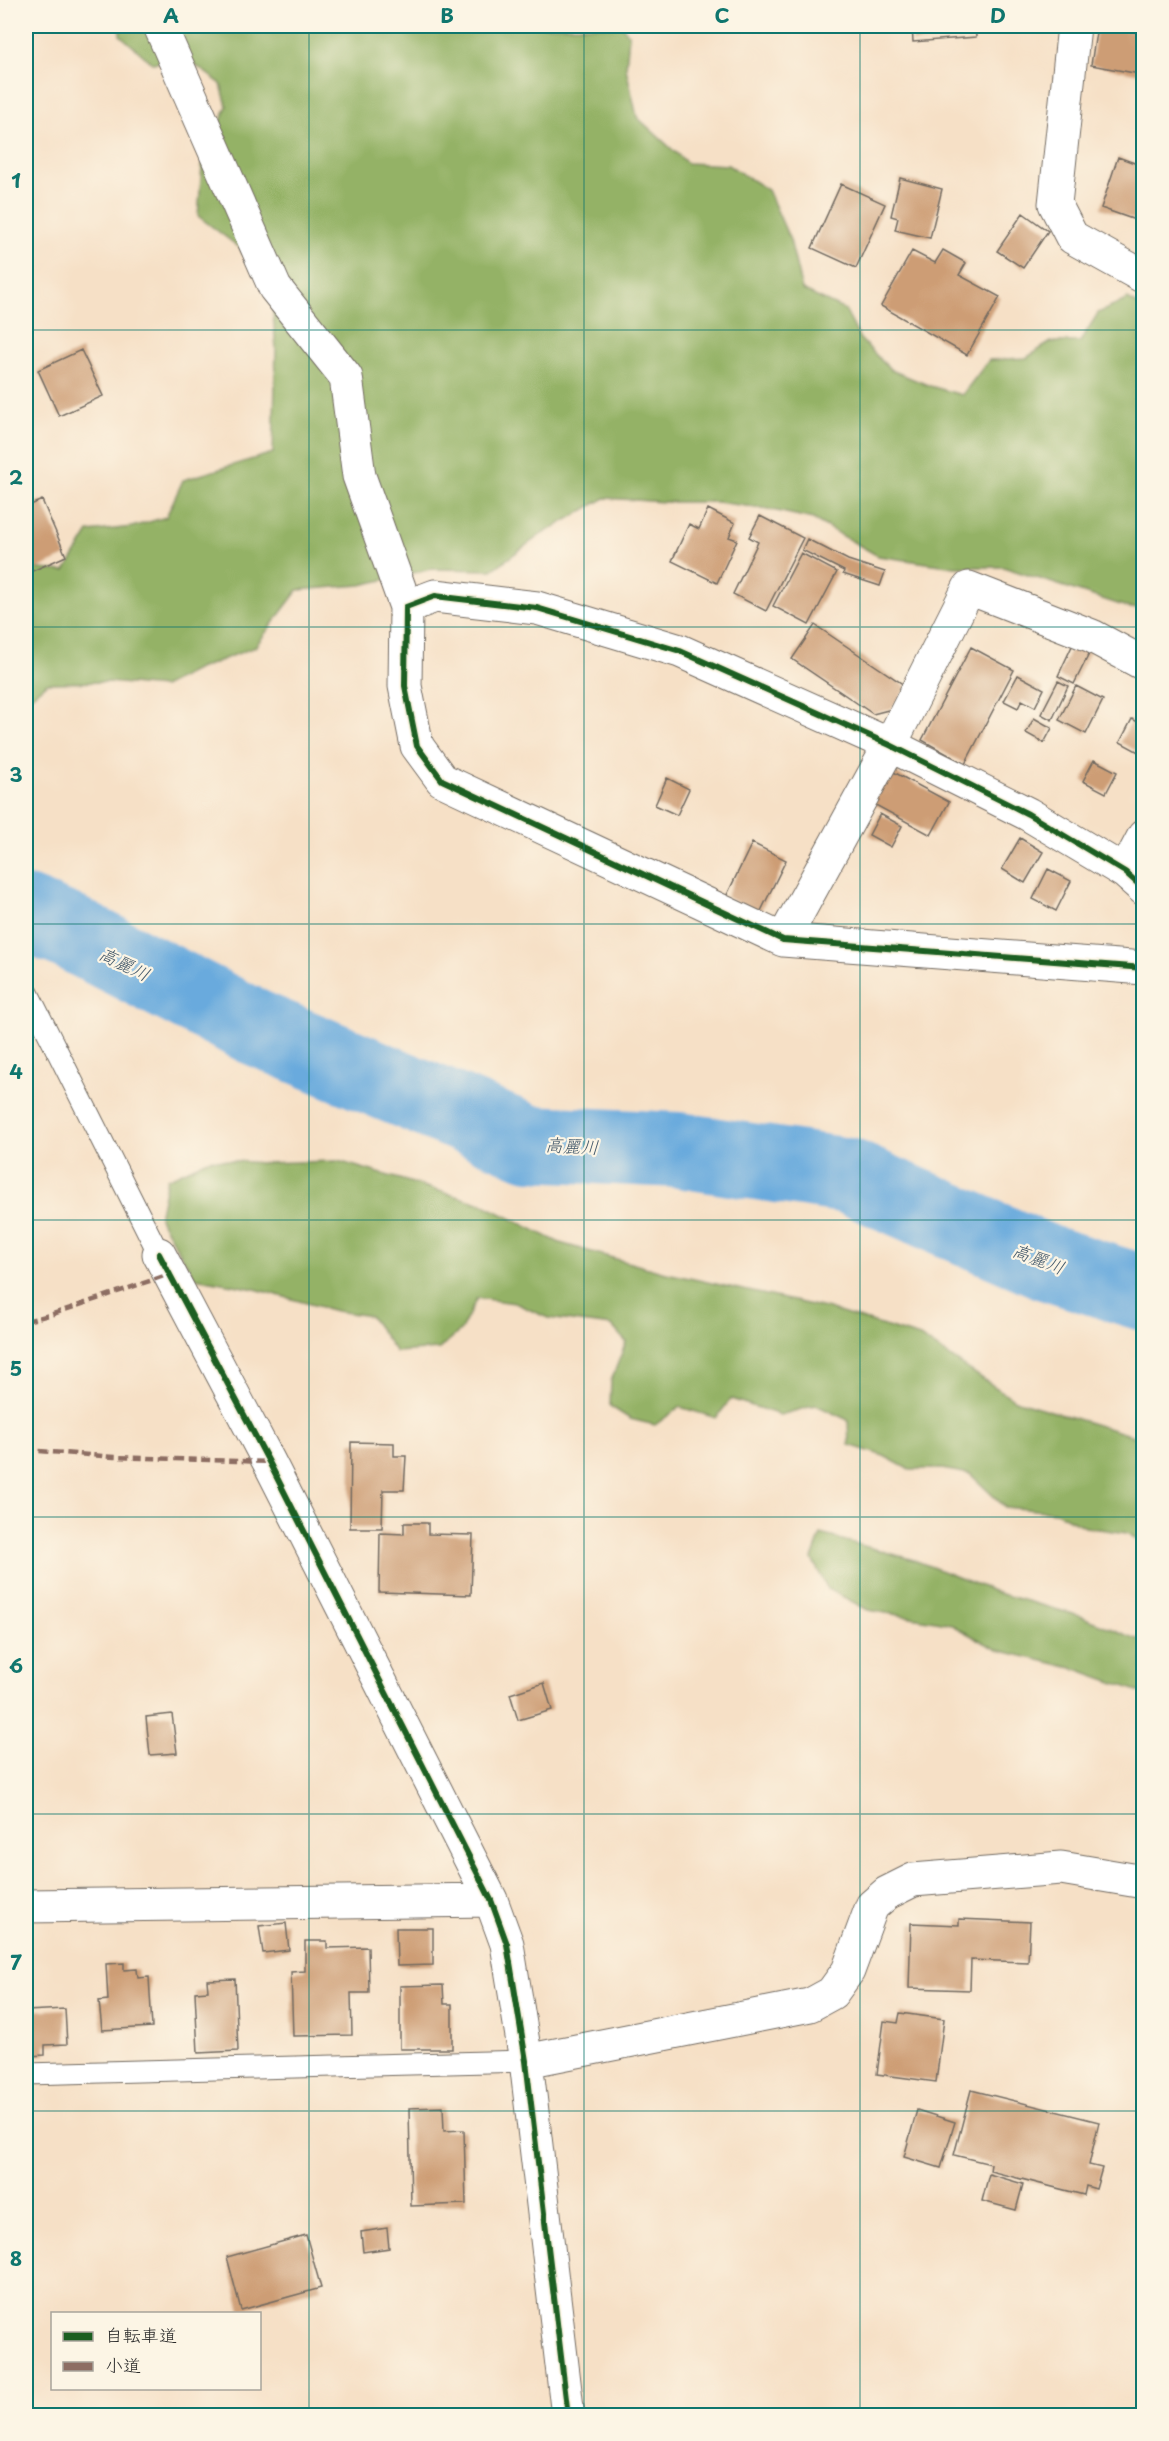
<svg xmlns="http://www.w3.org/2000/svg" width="1169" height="2441" font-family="'Playpen Sans','Klee One',sans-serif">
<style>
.forest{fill:#94b266;stroke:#606e48;stroke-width:1.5}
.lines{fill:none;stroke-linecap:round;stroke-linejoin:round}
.river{stroke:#69aadd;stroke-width:76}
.building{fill:#cd9d75}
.lane-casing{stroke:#726a61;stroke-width:23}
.street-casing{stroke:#726a61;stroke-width:35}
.lane{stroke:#fff;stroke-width:21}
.street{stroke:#fff;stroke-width:33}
.quiet{stroke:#8d6e63;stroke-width:4.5;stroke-dasharray:9 4.5;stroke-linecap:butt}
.cycleway-casing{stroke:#fcf5e5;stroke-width:10}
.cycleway{stroke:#1b5e20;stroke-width:6}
.grid{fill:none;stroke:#0f766e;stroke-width:1.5;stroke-opacity:0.55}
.labels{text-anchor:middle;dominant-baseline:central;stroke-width:4.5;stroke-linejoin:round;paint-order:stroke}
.water-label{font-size:18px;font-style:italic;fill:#415769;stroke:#fcf5e5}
.neatline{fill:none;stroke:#0f766e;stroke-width:2}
.grid-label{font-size:20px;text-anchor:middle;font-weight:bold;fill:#0f766e}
</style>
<rect width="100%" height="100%" fill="#fcf5e5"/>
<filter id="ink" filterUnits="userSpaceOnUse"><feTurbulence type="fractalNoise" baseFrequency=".0167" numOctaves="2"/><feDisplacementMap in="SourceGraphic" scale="12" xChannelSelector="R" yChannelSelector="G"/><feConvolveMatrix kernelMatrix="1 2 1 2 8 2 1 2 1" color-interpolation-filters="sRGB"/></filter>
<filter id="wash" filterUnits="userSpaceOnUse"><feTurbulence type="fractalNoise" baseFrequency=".008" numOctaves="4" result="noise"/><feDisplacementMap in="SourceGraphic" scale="24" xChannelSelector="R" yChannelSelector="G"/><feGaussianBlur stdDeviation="1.35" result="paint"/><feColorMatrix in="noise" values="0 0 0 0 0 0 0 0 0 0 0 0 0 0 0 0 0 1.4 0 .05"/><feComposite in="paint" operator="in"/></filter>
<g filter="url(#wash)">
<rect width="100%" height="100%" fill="#f6e0c6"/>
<!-- forest -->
<path class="forest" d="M121,26H622L629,35L626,68L637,117L687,163L728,165L768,190L790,240L802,290L845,310L860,339L891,370L930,386L962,395L989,360L1026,358L1051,342H1080L1098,313L1128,299L1143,308V609L1130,608L1003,567H955L878,556L813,519L768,509L717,502H664L605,498L542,534L492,570L431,569L361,585L298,590L255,647L196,670L163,687L108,682L47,683L26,700V568L65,571L89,532L132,527L166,517L183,480L273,453L276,349L272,302L240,248L198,216L202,166L227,106L221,84L187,59L152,63L120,35Z
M210,1159L261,1163L338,1161L406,1181L482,1204L560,1243L662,1272L825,1308L920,1337L1015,1400L1143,1439V1543L1127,1533L1085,1527L1056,1512L1005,1507L970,1474L942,1469H908L884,1456L849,1445L848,1420L816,1405L780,1415L731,1399L716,1418L680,1407L655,1425L630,1419L610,1406L611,1381L626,1342L612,1326L548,1318L515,1303L477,1298L461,1330L439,1349L396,1352L370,1316L336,1311L255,1289L195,1278L159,1218L167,1179Z
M821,1534L914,1560L1001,1594L1080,1616L1137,1639L1143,1638V1693L1076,1669L998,1650L948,1623L868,1610L828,1589L812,1559Z"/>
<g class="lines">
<!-- river -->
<path class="river" d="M26,914L65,930L254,1027L530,1143L679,1150L848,1176L1048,1263L1144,1293"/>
</g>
<g id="blocks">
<!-- building -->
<path class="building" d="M912,26H975L976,37L913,42Z
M1097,26L1144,34L1140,74L1091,65Z
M1144,155V218L1141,222L1101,208L1118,157L1140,165Z
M900,178L942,189L930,238L895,230L898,218L891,216Z
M841,184L885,204L856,268L812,248Z
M1023,213L1048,231L1023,268L997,251Z
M943,250L966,263L959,275L1000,297L967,355L881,306L912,251L935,263Z
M81,350L103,396L59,416L38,370Z
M42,500L66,556L28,573L26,566V507Z
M708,509L735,523L729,537L737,540L717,583L672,561L689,524L699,529Z
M760,516L803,538L766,611L733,594L758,542L749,537Z
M807,539L848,560L885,572L880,586L843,574L844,571L802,550Z
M801,553L837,572L809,625L773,606Z
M815,625L907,687L892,709L873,714L792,659Z
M1073,644L1090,652L1074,684L1058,676Z
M971,647L1014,670L965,764L922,740Z
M1018,675L1044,689L1035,707L1022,700L1018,708L1004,701Z
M1058,681L1068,686L1052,720L1041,714Z
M1076,686L1103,700L1086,734L1059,720Z
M1034,718L1052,728L1044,743L1026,733Z
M1132,719L1144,725V755L1120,742Z
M1094,760L1117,772L1106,793L1083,781Z
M888,769L949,802L931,835L870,802Z
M667,778L689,789L677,815L655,805Z
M880,814L902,826L891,847L869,835Z
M1020,838L1043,852L1025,883L1002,869Z
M752,843L786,860L760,913L726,897Z
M1048,869L1071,881L1056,911L1033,899Z
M351,1442L394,1443V1456H406L404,1490H383L382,1528H350Z
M404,1523H428V1534L473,1535L471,1595L379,1592L380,1533L404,1534Z
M544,1683L552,1710L518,1720L510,1694Z
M172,1714L177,1753L150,1755L146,1717Z
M959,1919L1030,1922L1028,1962L971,1960L970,1990L909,1988L911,1923L959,1925Z
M286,1923L289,1950L263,1953L259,1926Z
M396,1928H433V1965L397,1966Z
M305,1941H327V1948L368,1947L369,1993H351L352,2035L293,2036L291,1972L305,1971Z
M124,1963V1970L137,1969L138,1978L149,1977L152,2027L102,2030L99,2001L108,2000L106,1964Z
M235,1979L238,2051L198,2053L195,1992L208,1991L207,1980Z
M443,1985L444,2004H452V2049H400V1986Z
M65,2009L67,2044L45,2045V2055L29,2056L28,2046H26V2011Z
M900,2013L944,2019L936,2082L877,2074L884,2021L898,2023Z
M971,2090L1099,2122L1089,2165L1102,2168L1096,2189L1086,2186L1084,2195L990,2171L991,2164L954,2155Z
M443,2107L444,2131L464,2130L466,2204L411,2206L409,2108Z
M917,2110L955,2122L941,2168L904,2157Z
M989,2174L1023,2184L1016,2210L982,2201Z
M387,2228L389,2248L363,2252L361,2232Z
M306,2235L321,2288L241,2310L227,2257Z"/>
</g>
</g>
<g filter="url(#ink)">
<use href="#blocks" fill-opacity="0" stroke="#726a61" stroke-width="1.5"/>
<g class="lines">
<!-- lane casing -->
<g class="lane-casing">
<path id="lane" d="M26,989L159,1254
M26,2074L526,2061"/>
</g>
<!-- street casing -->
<g class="street-casing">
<path id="street" d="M160,26L275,288L346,377L359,476L406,607
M1074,26L1055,204L1072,237L1144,277
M1125,872L1144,836
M1144,889L1125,872L1028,814L890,745L680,651L537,608L435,596L406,607L405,686L417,746L442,780L783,940L1144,968
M783,940L890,745L969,588L1092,636L1144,664
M159,1254L269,1462L491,1900L507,1944L526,2061L568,2416
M26,1906L491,1900
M526,2061L810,2005L832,1993L848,1971L872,1906L887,1893L913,1880L1061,1868L1144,1882"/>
</g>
<!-- lane -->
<use href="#lane" class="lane"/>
<!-- street -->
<use href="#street" class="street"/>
<!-- quiet -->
<path class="quiet" d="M26,1321L53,1314L170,1274
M26,1450L114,1457L269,1462"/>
<!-- cycleway casing -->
<g class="cycleway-casing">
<path id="cycleway" d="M1144,889L1125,872L1028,814L890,745L680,651L537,608L435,596L406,607L405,686L417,746L442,780L783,940L1144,968
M159,1254L269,1462L491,1900L507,1944L526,2061L568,2416"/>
</g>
<!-- cycleway -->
<use href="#cycleway" class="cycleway"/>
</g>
</g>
<!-- grid -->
<path class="grid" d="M309,26V2416M584,26V2416M860,26V2416M26,330H1144M26,627H1144M26,924H1144M26,1220H1144M26,1517H1144M26,1814H1144M26,2111H1144"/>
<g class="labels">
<!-- water labels -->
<g class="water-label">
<text transform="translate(125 963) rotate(26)">高麗川</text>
<text transform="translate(572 1145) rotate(3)">高麗川</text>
<text transform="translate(1039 1258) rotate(21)">高麗川</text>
</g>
</g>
<!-- margin -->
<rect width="1169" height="2441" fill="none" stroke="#fcf5e5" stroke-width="66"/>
<!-- legend -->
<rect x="51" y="2312" width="210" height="78" fill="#fcf5e5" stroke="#a8a49b" stroke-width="1.5"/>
<rect x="63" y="2332" width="30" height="9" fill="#1b5e20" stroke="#a8a49b" stroke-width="1.5"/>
<text x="105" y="2342" font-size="18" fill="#2b2b2b">自転車道</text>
<rect x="63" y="2362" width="30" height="9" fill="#8d6e63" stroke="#a8a49b" stroke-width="1.5"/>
<text x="105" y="2372" font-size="18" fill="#2b2b2b">小道</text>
<rect x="33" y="33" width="1103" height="2375" class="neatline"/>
<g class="grid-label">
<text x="171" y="23">A</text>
<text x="447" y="23">B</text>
<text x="722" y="23">C</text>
<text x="998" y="23">D</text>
<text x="16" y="188">1</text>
<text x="16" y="485">2</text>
<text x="16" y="782">3</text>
<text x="16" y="1079">4</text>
<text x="16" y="1376">5</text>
<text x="16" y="1673">6</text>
<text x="16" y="1970">7</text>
<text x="16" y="2266">8</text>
</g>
</svg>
